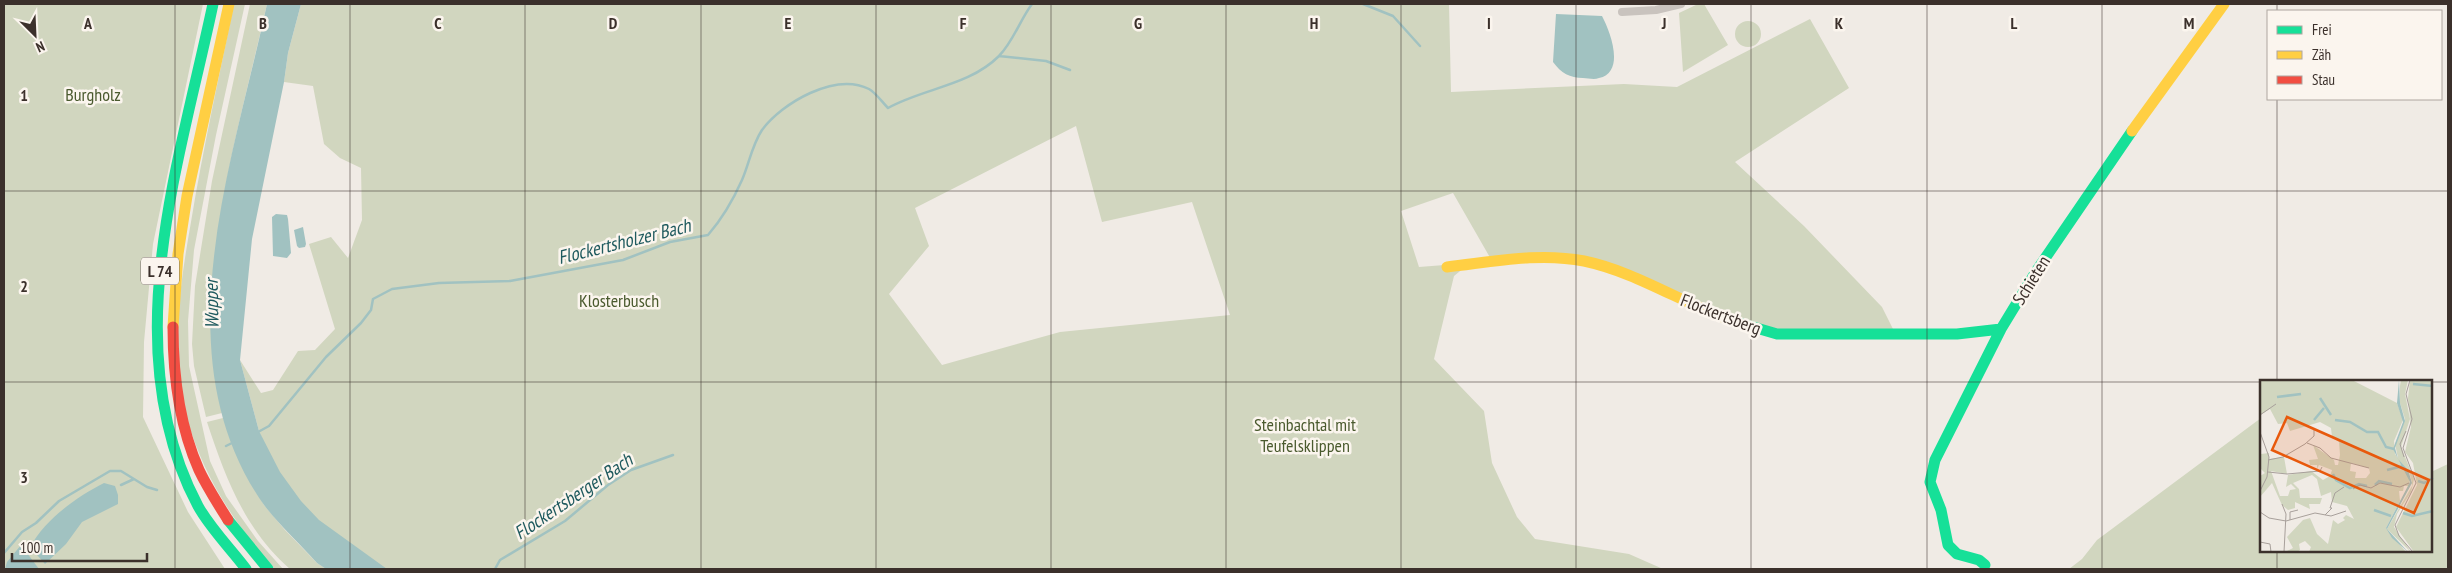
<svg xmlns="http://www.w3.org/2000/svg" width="2452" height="573" font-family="'PT Sans Narrow',sans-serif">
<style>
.green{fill:#d1d6bf;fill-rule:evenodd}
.water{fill:#a1c2c1}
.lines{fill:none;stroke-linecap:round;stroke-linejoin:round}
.stream{stroke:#a1c2c1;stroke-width:2.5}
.street{stroke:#c9c3be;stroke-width:8}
.fast{stroke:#16e098;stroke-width:11}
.slow{stroke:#ffcf43;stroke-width:11}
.jam{stroke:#f24e42;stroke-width:11}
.grid{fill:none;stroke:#3b302b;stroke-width:1;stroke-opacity:0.55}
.labels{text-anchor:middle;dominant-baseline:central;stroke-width:5;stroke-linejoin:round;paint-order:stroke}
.shield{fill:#fbf5ee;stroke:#756b66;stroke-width:1}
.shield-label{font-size:16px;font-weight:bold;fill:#3b302b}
.park-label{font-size:18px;fill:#4a5a2e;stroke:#fbf5ee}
.street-label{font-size:18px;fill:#3b302b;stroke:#fbf5ee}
.water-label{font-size:19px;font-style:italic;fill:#1f5a5e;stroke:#fbf5ee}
.inset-river{fill:none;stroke:#a1c2c1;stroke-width:2.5}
.inset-road{fill:none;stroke:#a8a09b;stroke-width:1}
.view{fill:#e8590c;fill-opacity:0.15;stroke:#e8590c;stroke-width:2.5}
.inset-edge{fill:none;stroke:#3b302b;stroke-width:2.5}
.grid-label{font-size:16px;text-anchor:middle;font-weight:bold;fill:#3b302b;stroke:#fbf5ee;stroke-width:5;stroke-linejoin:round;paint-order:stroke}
</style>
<rect width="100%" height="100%" fill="#f0ebe5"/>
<!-- green -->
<path class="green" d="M4,4H203L153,244L144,342L143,417L188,512L225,569H4Z
M234,4H245L216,135L194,250L188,321L189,366L210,461L226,496L258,541L283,569H275C235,525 203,476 187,418C169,355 180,285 191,222C203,149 219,77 234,4Z
M250,4H267C237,138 192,275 222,413L206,417L194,366L192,344L195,286L212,181Z
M301,4H1449L1451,92L1624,84L1677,87L1810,19L1849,88L1735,162L1804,226L1882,307L1894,331L1790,332L1752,326L1577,257L1492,261L1453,193L1401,211L1419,267L1470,263L1454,276L1434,359L1484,411L1492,463L1517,517L1535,539L1629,554L1663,569H354L287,500L259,431L240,360L261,393L273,390L298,351L315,350L335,329L309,244L331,237L348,258L362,220L361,168L340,158L324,144L313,86L284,82L288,53ZM1076,126L1102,222L1192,202L1230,315L1060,332L942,365L889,294L929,246L915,208Z
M1698,4H1704L1728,45L1683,72L1679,13Z
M1735 34a13 13 0 1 1 26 0a13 13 0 1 1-26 0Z
M223,418L245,471L264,505L285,530L317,563L326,569H290C245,530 225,477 207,422Z
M2261,418V552H2431V472L2448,464V569H2069L2082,559L2097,540Z"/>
<!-- water -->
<path class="water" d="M267,4H301L288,53L284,82L252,239L240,360L259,431L280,472L301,501L319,520L387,569H326L317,563C300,544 280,526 264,505C160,357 233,163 267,4Z
M1556,14L1602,16C1610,31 1626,72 1599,78C1594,80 1588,78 1583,78C1570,78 1561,73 1553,62Z
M276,214L287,215L288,219L291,253L287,258L273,256L272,217Z
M303,227L306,244L305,247L299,248L297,246L294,230Z
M104,483L115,486L118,495V504L82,522L66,544L45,564L30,547C45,520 76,497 104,483Z
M21,545L39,569H5L7,562Z"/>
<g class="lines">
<!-- stream -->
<path class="stream" d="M1363,4L1393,16L1420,46
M999,56L1046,61L1070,70
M258,432L269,426L326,357L361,323L371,310L373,299L392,289L439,283L510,281L623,260L670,242L708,235C721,220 734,198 742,180C749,164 752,145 762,130C782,103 835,72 869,89C876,93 882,102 888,108C924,88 969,86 999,56C1013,42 1020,20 1032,4
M226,446L234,442
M121,485L134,479
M26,551L31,548
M4,553L22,532L36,523L59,501L110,471H121L147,487L157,490
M495,569L500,560L565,521L608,485L631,470L673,455"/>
<!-- street -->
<path class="street" d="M1622,12L1656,10L1681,4"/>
<!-- fast -->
<path class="fast" d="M213,4C179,165 115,350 198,506C210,528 231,549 246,569
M1736,322L1777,334H1957L2001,329
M228,520L268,569
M1985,565L1979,560L1957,554L1948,545L1941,510L1930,482L1935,460L2001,329L2035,273L2132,131"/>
<!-- slow -->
<path class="slow" d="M2132,131L2224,4
M1447,267C1492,262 1539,252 1584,261C1637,272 1685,305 1736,322
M173,327L178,254L187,196L229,4"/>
<!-- jam -->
<path class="jam" d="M173,327C173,376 179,425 199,470C207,487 218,504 228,520"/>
</g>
<!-- grid -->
<path class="grid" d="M175,4V569M350,4V569M525,4V569M701,4V569M876,4V569M1051,4V569M1226,4V569M1401,4V569M1576,4V569M1751,4V569M1927,4V569M2102,4V569M2277,4V11M2277,99V382M4,191H2448M4,382H2261M2431,382H2448M2277,552V569"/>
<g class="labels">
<!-- shield labels -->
<rect class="shield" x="141" y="257.5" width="38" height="27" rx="4"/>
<g class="shield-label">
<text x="160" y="271">L 74</text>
</g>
<!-- park labels -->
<g class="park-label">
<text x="93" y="94">Burgholz</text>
<text x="619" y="300">Klosterbusch</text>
<text x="1305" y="424">Steinbachtal mit<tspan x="1305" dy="21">Teufelsklippen</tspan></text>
</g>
<!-- street labels -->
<g class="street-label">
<text transform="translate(2031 280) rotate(-58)">Schieten</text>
<text transform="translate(1721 314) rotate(21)">Flockertsberg</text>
</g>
<!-- water labels -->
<g class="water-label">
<text transform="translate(624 241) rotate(-14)">Flockertsholzer Bach</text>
<text transform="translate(211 304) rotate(-91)">Wupper</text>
<text transform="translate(573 496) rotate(-34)">Flockertsberger Bach</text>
</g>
</g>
<!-- overview -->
<g transform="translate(2260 380)">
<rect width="172" height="172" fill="#f0ebe5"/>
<path d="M0,0H92L137,23L143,40L134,61L135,74L138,78L135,64L145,39L140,23V6L141,0H148L145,14L150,39L141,67L154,99L151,112L137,134L134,147L151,172L127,149L152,106V102L149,92L150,106H144L143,111H139L140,121L126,148L146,172H49L51,167L45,161L39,164L40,170L37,172H25L33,168L27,157L43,140L50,138L57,154L68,164L73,140L78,144L85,140L83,138L86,135L94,139L87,126L72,122L71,112L61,116L57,99L52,95L33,103L39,109L40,118H62L60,124H49L50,129L35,122V128L28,130L22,125L12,103L0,117V96L5,93L0,88L1,74L9,73V79L24,77L27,94L11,91L20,116H28L30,110L36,109L31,104L26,107L28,95L51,91L63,100L70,96L72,90L59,85L57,89V85H50L49,80L58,79L53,65L74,80L75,85H78L80,75L79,62L72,57L71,48L60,42L30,51L27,43L18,44L10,29L0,35ZM91,83L109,88L110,93L106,98H95L96,92L90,91ZM150,0H172V172H154L136,147L157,105L153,83L145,72L151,47L148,18Z" fill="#d1d6bf" fill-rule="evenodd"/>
<path d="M139,0L140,23L145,41L135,68L138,79L148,90L152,103L127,149L148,172L132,158L126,148L150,102L133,69L143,42L137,23Z" fill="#a1c2c1"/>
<path class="inset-river" d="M153,4L173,6M17,17L41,14M60,18L71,35M54,40L64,28M75,40L90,42L107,52H118L126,67L134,69M127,90L143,86M73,94L76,100L90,108L99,104L107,106M158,101L164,103L173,98M115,105L119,101L132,104M114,130L131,136M143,133L152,136L173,131"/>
<path class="inset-road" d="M150,0L146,14L152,39L143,68L156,103L135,145L139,156L153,172M0,35L16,24M0,52L9,77L7,97L0,111M47,63L60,68L71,78L109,88M144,77L140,64L146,51M8,80L23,77L45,64L54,56V49M8,92L27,94L60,91L62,87M93,109L100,105L111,108L120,103L140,107L149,103M22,124L26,134L24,172M0,132L9,138L26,141L55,133L71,136L86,131M65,135L72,128H70L75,113L84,107M30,140V132L38,130M0,162L10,164L11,172"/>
<path class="view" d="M27,37L169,100L154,133L12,70Z"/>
<rect width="172" height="172" class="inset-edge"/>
</g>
<g class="grid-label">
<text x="88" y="29">A</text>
<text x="263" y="29">B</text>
<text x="438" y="29">C</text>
<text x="613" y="29">D</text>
<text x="788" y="29">E</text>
<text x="963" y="29">F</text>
<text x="1138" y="29">G</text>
<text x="1314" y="29">H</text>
<text x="1489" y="29">I</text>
<text x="1664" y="29">J</text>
<text x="1839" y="29">K</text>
<text x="2014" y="29">L</text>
<text x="2189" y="29">M</text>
<text x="24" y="101">1</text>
<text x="24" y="292">2</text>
<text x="24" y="483">3</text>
</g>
<!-- border -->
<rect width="2452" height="573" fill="none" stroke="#3b302b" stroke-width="10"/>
<!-- legend -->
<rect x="2267" y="10" width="175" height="90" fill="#fbf5ee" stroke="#aea6a0"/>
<rect x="2277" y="26" width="25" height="8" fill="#16e098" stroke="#aea6a0"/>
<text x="2312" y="35" font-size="15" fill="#3b302b">Frei</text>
<rect x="2277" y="51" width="25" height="8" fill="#ffcf43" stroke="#aea6a0"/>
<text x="2312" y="60" font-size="15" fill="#3b302b">Zäh</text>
<rect x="2277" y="76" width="25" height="8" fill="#f24e42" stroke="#aea6a0"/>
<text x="2312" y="85" font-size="15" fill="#3b302b">Stau</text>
<!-- north arrow -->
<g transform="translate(35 35) rotate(156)" stroke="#fbf5ee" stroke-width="4" paint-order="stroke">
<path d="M0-4L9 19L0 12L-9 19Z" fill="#3b302b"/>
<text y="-8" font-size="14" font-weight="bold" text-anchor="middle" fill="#3b302b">N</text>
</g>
<!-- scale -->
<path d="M12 553v8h135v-8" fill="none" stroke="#3b302b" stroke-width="2.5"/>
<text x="20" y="553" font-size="15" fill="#3b302b" stroke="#fbf5ee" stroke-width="4" paint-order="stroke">100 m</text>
</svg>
